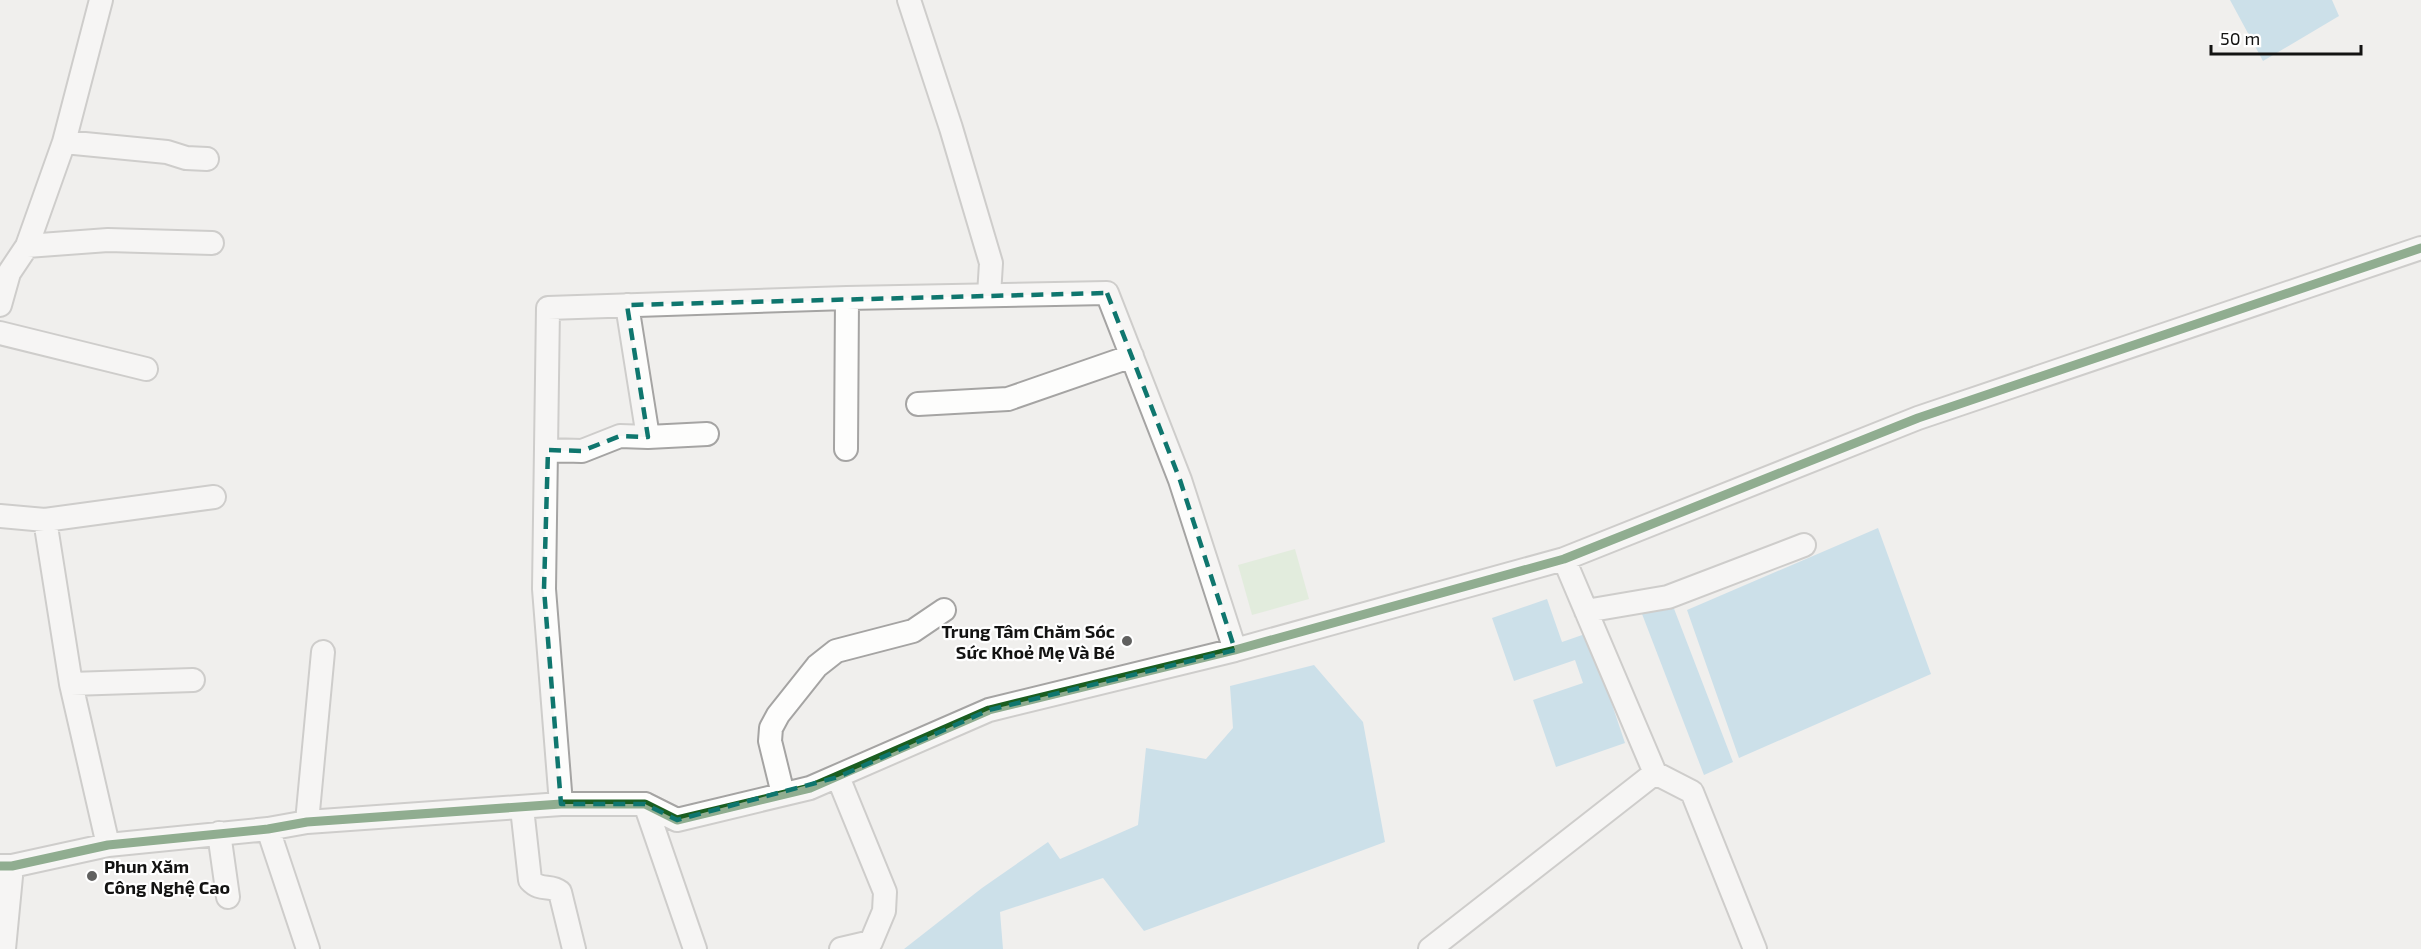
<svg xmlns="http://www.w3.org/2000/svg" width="2421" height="949" font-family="'Exo 2',sans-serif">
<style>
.green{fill:#d1e8cb}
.water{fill:#a0cee5}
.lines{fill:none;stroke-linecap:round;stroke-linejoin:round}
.street-casing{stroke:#a5a4a3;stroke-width:26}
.street{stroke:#fdfdfc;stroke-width:22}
.cycleway-casing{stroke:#fff;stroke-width:13}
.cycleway{stroke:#1b5e20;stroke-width:9}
.marked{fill:none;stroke:#0f766e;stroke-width:4.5;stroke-dasharray:12 8;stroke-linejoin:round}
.poi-dot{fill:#60605f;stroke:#fff;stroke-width:2}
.labels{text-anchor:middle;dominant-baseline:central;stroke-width:4.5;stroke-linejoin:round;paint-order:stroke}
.poi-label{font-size:18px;font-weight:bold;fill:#131312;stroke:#fff;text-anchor:end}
</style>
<rect width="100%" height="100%" fill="#f0efed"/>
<!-- green -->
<path class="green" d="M1295,549L1309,599L1252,615L1238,565Z"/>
<!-- water -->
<path class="water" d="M2230,0H2332L2339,16L2263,61Z
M1878,528L1931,674L1739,758L1687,610Z
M1547,599L1562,642L1588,633L1625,743L1556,767L1533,700L1583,683L1575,660L1514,681L1492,618Z
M1673,606L1733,762L1704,775L1642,614Z
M1314,665L1363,722L1385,842L1144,931L1103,878L1000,912L1003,949H904L982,888L1048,842L1060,859L1138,825L1146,748L1206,759L1233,728L1230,686Z"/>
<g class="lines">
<!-- street casing -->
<g class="street-casing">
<path id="street" d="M909,0L951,128L991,263L989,295
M64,142L167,152L186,158L207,159
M27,246L108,240L212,243
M0,305L9,273L27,246L64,142L101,0
M627,305L648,437
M0,333L146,369
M918,404L1008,399L1132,356
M846,449L847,298
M548,450L582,451L620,436L648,437L707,434
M0,516L45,520L214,497
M45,520L71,684L108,845
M1564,559L1655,773L1692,792L1755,949
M1586,611L1668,597L1804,545
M71,684L193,680
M838,777L885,892L884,911L871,942L841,949
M783,794L770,741L771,728L778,715L817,666L836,651L913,631L944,610
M561,804L544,589L548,308L847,298L1107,293L1180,480L1235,650
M645,804L695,949
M522,808L530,880C541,892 550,884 560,892L574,949
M307,822L323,652
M268,829L308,949
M219,833L228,897
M0,866H12L108,845L268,829L307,822L561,804H645L677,820L810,788L989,710L1235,650L1564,559L1918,418L2421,248
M4,949L12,866
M1430,949L1655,773"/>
</g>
<!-- street -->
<use href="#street" class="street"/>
<!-- cycleway casing -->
<g class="cycleway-casing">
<path id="cycleway" d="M0,866H12L108,845L268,829L307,822L561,804H645L677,820L810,788L989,710L1235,650L1564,559L1918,418L2421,248"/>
</g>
<!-- cycleway -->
<use href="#cycleway" class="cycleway"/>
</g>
<!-- marked area -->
<path d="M0 0H2421V949H0ZM1107,293L1180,480L1235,650L989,710L838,777L677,820L645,804H561L544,589L548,450L582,451L620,436L648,437L627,305Z" fill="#f0efed" fill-opacity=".55" fill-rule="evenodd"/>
<path class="marked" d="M1107,293L1180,480L1235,650L989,710L838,777L677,820L645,804H561L544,589L548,450L582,451L620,436L648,437L627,305Z"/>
<!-- markers -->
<g class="poi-dot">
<circle cx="1127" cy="641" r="6"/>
<circle cx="92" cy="876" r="6"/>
</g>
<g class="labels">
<!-- poi labels -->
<g class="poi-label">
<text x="1115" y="631">Trung Tâm Chăm Sóc<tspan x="1115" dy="21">Sức Khoẻ Mẹ Và Bé</tspan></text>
<text x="104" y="866" text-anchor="start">Phun Xăm<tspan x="104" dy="21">Công Nghệ Cao</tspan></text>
</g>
</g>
<!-- scale -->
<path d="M2211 45v9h150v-9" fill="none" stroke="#131312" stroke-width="3"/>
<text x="2220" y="45" font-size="18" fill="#131312" stroke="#ffffff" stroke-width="4.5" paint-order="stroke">50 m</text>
</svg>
